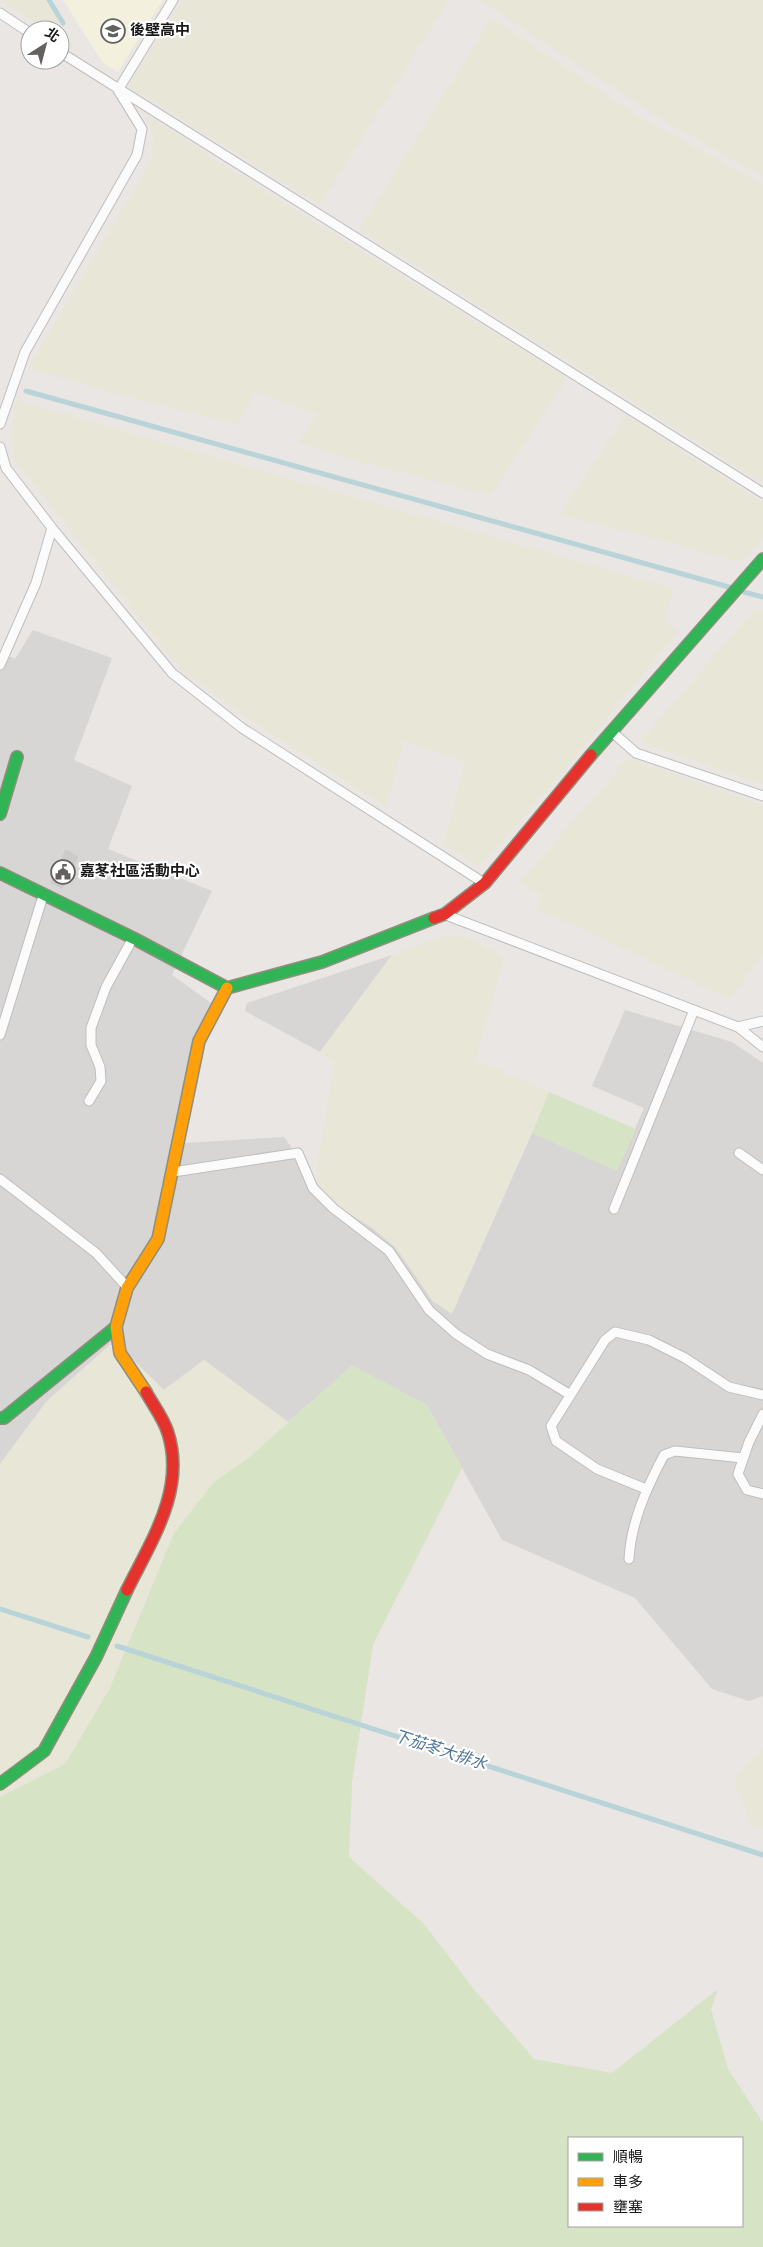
<svg xmlns="http://www.w3.org/2000/svg" width="763" height="2247" font-family="Overpass,'Noto Sans TC',sans-serif">
<style>
.residential{fill:#d8d6d4}
.education{fill:#f3f0de}
.farmland{fill:#e8e7d7}
.grass{fill:#d6e3c4;fill-rule:evenodd}
.lines{fill:none;stroke-linecap:round;stroke-linejoin:round}
.stream{stroke:#b9d4d8;stroke-width:5}
.building{fill:#cecac8;stroke:#ccc8c5}
.lane-casing{stroke:#c0bebd;stroke-width:11}
.fast-casing{stroke:#8f8f7e;stroke-width:14}
.slow-casing{stroke:#8f8f7e;stroke-width:14}
.jam-casing{stroke:#8f8f7e;stroke-width:14}
.lane{stroke:#fcfbfb;stroke-width:9}
.fast{stroke:#30b455;stroke-width:11}
.slow{stroke:#ff9f0a;stroke-width:11}
.jam{stroke:#e5322d;stroke-width:11}
.labels{text-anchor:middle;dominant-baseline:central;stroke-width:4.5;stroke-linejoin:round;paint-order:stroke}
.poi-label{font-size:15px;font-weight:bold;fill:#1a1a1a;stroke:#fff;text-anchor:start}
.water-label{font-size:16px;font-style:italic;fill:#4f7698;stroke:#fff}
</style>
<rect width="100%" height="100%" fill="#e9e6e3"/>
<!-- residential -->
<path class="residential" d="M33,630L112,658L74,760L132,786L108,849L212,891L172,975L214,1005L184,1143L284,1137L315,1181L335,1204L374,1229L396,1248L433,1301L452,1313L532,1133L617,1170L644,1108L592,1086L625,1010L732,1042L763,1063V1696L749,1701L712,1689L635,1598L502,1540L427,1405L352,1366L288,1422L204,1360L164,1390L47,1401L0,1464V652L15,659Z
M392,955L320,1052L245,1011L247,1003Z"/>
<!-- education -->
<path class="education" d="M63,0H163L118,72L102,62Z"/>
<!-- farmland -->
<path class="farmland" d="M0,0H45L76,50L60,40V30H45Z
M182,0H449L320,205L128,86Z
M479,0H763V176L672,126Z
M492,18L633,113L763,185V483L359,230Z
M145,114L269,194L567,378L491,495L349,459L299,443L317,414L256,392L237,424L136,399L28,368L151,161L154,136Z
M16,400L674,589L665,620L678,632L560,775L480,867L444,844L465,762L404,741L386,807L257,725L180,669L15,461L11,433Z
M626,415L763,503V538L740,562L627,531L559,515Z
M755,609L763,611V785L640,742Z
M628,758L763,806V955L730,999L580,928L535,909L542,895L519,883Z
M448,935H463L504,957L476,1060L549,1092L452,1314L433,1301L396,1248L374,1229L335,1204L315,1181L334,1063L320,1052L392,955Z
M114,1341L164,1390L204,1360L288,1422L251,1456L214,1482L148,1593L110,1688L65,1764L0,1799V1464L47,1401Z
M763,1750V1830L752,1826L734,1782L752,1757Z"/>
<!-- grass -->
<path class="grass" d="M549,1092L636,1129L617,1171L532,1133Z
M352,1365L427,1405L462,1468L373,1645L352,1783L349,1857L424,1924L476,1992L534,2059L612,2073L718,1989L711,2009L728,2069L763,2123V2247H0V1797L65,1764L110,1688L174,1533L214,1482L251,1456ZM569,2138H742V2226H569Z"/>
<g class="lines">
<!-- stream -->
<path class="stream" d="M49,0L63,23
M26,391L729,587
M744,592L763,597
M0,1609L88,1637
M117,1646L763,1855"/>
</g>
<!-- building -->
<path class="building" d="M66,850L78,857L62,888L51,883Z"/>
<g class="lines">
<!-- lane casing -->
<g class="lane-casing">
<path id="lane" d="M0,13L30,33
M60,52L763,493
M0,424L25,352L137,155L142,129L118,90L173,0
M0,447L6,468L52,528L172,673L242,728L484,883
M0,665L36,583L52,528
M611,731L636,753L763,796
M446,915L738,1027L763,1047
M738,1027L763,1021
M0,1035L43,896
M89,1101L101,1081L100,1067L91,1045V1028L106,987L133,938
M739,1153L763,1170
M173,1172L298,1153L313,1188L333,1208L389,1251L429,1310L456,1334L487,1354L529,1370L569,1394
M0,1179L96,1253L127,1287
M614,1209L694,1010
M763,1414L749,1442L738,1474L747,1490L763,1494
M646,1489L597,1469L556,1441L551,1426L605,1340L615,1332L649,1340L685,1358L729,1387L763,1395
M629,1559C631,1522 647,1487 664,1455L675,1451L743,1458"/>
</g>
<!-- fast casing -->
<g class="fast-casing">
<path id="fast" d="M591,755L763,559
M0,814L17,757
M0,873L133,938L227,988L322,962L434,918
M0,1418H4L116,1327
M0,1784L44,1751L96,1657L127,1590"/>
</g>
<!-- slow casing -->
<g class="slow-casing">
<path id="slow" d="M146,1392L120,1353L116,1327L127,1288L158,1239L199,1041L227,988"/>
</g>
<!-- jam casing -->
<g class="jam-casing">
<path id="jam" d="M434,918L445,914L485,883L591,755
M127,1590C151,1541 186,1490 168,1433C164,1419 153,1405 146,1392"/>
</g>
<!-- lane -->
<use href="#lane" class="lane"/>
<!-- fast -->
<use href="#fast" class="fast"/>
<!-- slow -->
<use href="#slow" class="slow"/>
<!-- jam -->
<use href="#jam" class="jam"/>
</g>
<!-- icons -->
<defs>
<g id="school-ring" transform="scale(1.25)"><circle r="9.5" fill="#fff" stroke="#626160" stroke-width="1.5"/><path d="M0-5L7-2L0 1L-7-2ZM-4 1L0 2.5L4 1V4Q0 6-4 4Z" fill="#626160"/></g>
<g id="civic-ring" transform="scale(1.25)"><circle r="9.5" fill="#fff" stroke="#626160" stroke-width="1.5"/><path d="M-.6-6.5H3V-4.5H.6V-3L4-1V1h2V6H-6V1h2V-1L-.6-3ZM-1.2 2.5V6h2.4V2.5Z" fill="#626160"/></g>
</defs>
<g fill-rule="evenodd">
<use href="#school-ring" x="113" y="31"/>
<use href="#civic-ring" x="63" y="872"/>
</g>
<g class="labels">
<!-- poi labels -->
<g class="poi-label">
<text x="130" y="31">後壁高中</text>
<text x="80" y="872">嘉苳社區活動中心</text>
</g>
<!-- water labels -->
<g class="water-label">
<text transform="translate(440 1751) rotate(18)">下茄苳大排水</text>
</g>
</g>
<!-- legend -->
<rect x="568" y="2137" width="175" height="90" fill="#ffffff" stroke="#a3a3a3"/>
<rect x="578" y="2153" width="25" height="8" fill="#30b455" stroke="#a3a3a3"/>
<text x="613" y="2162" font-size="15" fill="#1a1a1a">順暢</text>
<rect x="578" y="2178" width="25" height="8" fill="#ff9f0a" stroke="#a3a3a3"/>
<text x="613" y="2187" font-size="15" fill="#1a1a1a">車多</text>
<rect x="578" y="2203" width="25" height="8" fill="#e5322d" stroke="#a3a3a3"/>
<text x="613" y="2212" font-size="15" fill="#1a1a1a">壅塞</text>
<!-- north arrow -->
<g transform="translate(45 45) rotate(36)"><circle r="24" fill="#ffffff" stroke="#a3a3a3"/>
<path d="M0-4L9 19L0 12L-9 19Z" fill="#626160"/>
<text y="-8" font-size="14" font-weight="bold" text-anchor="middle" fill="#1a1a1a">北</text>
</g>
</svg>
